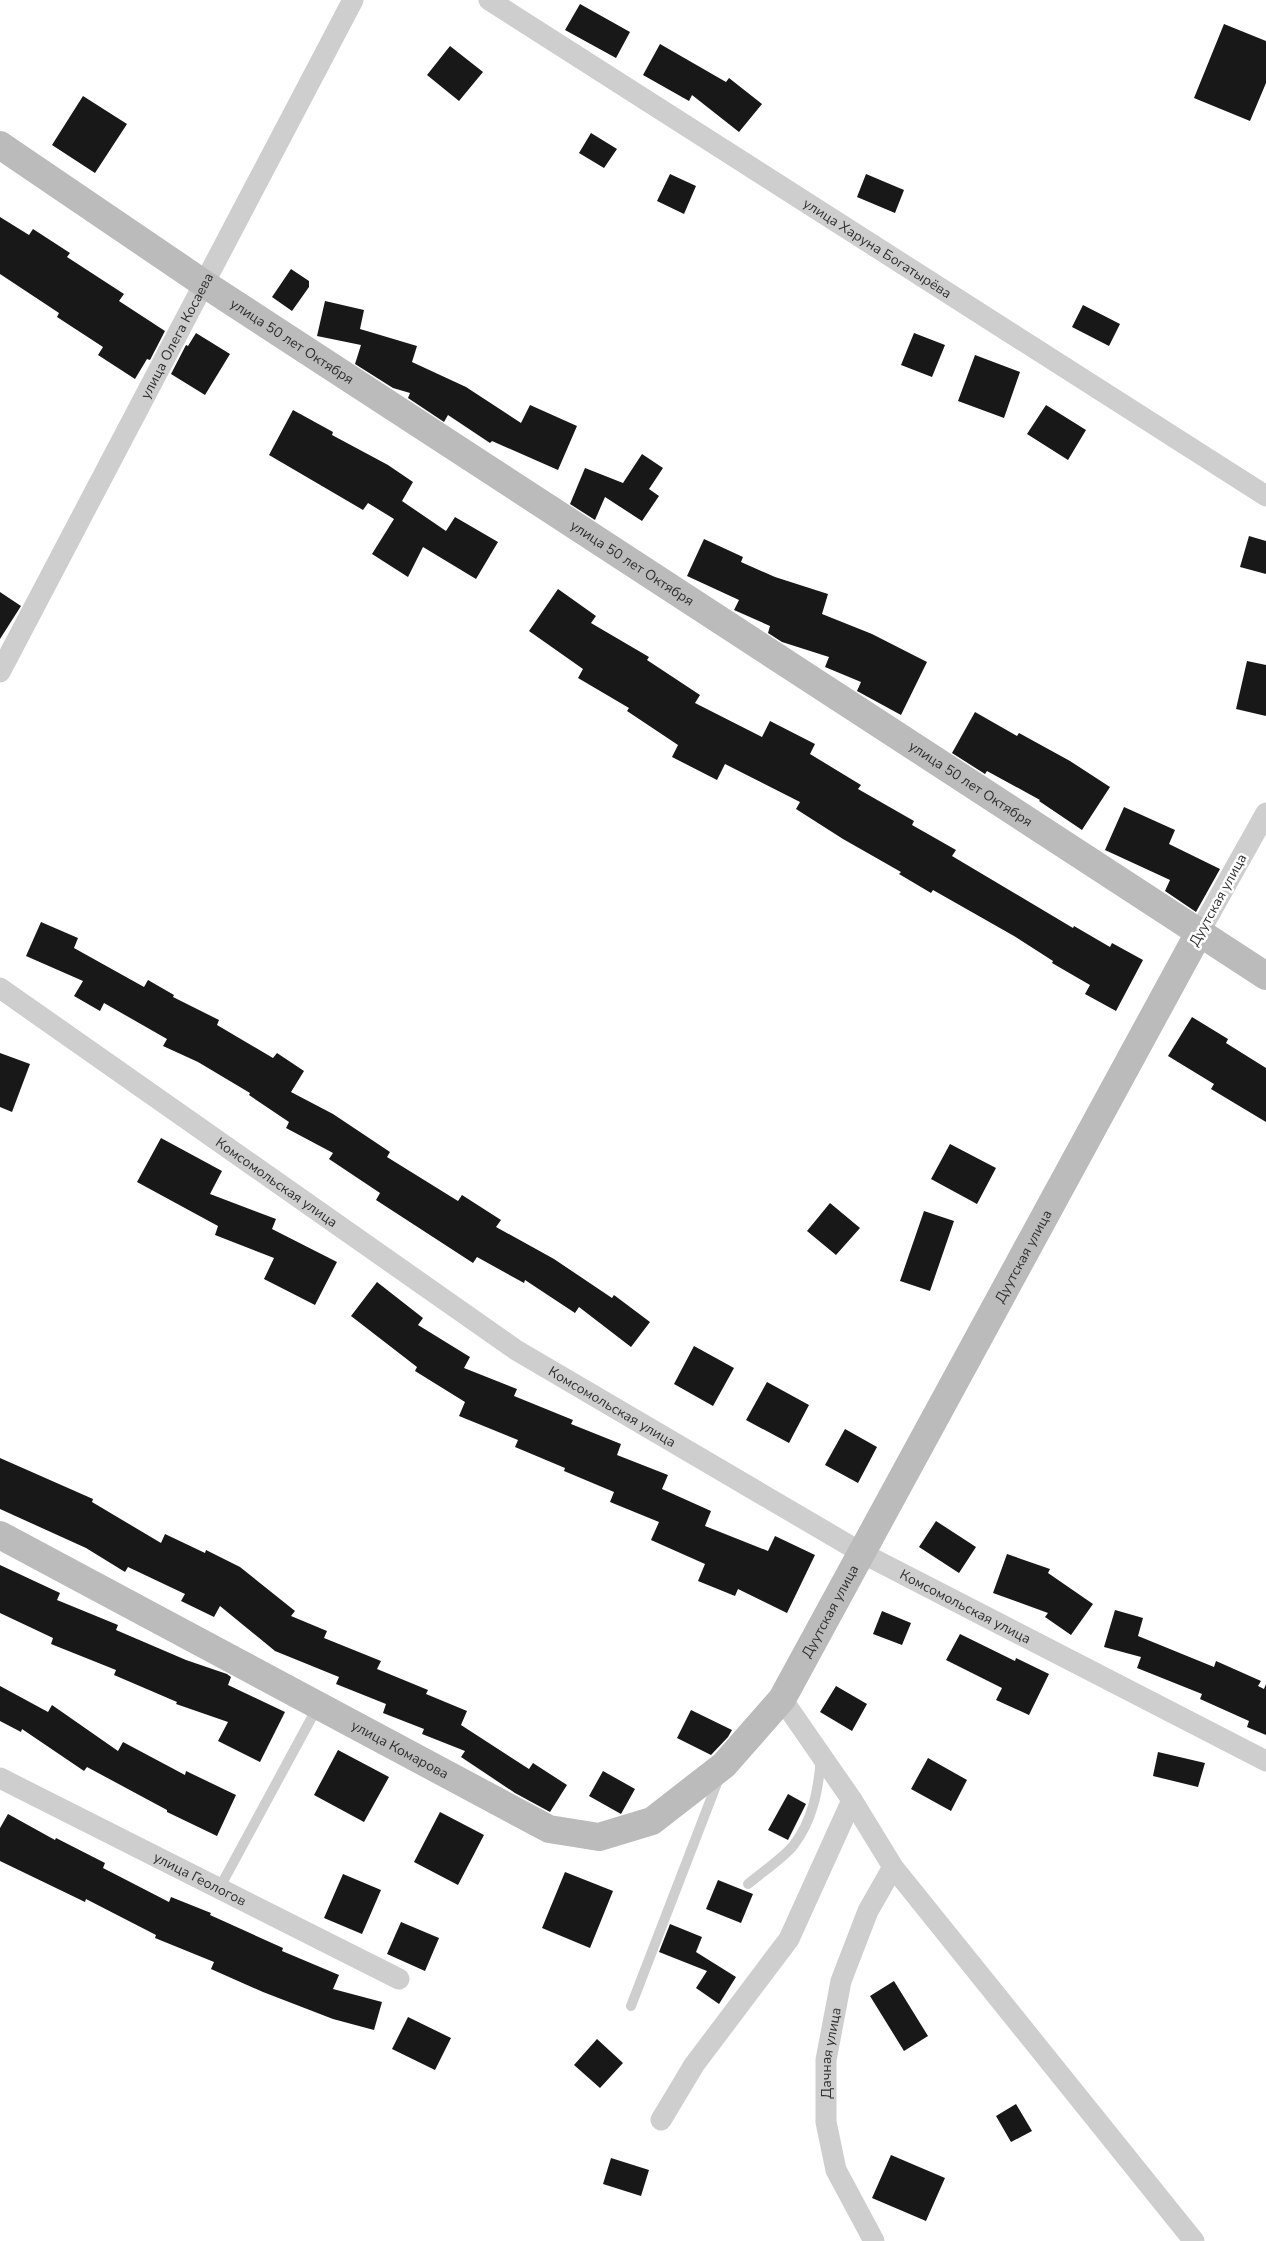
<svg xmlns="http://www.w3.org/2000/svg" width="1266" height="2241" font-family="'Nunito Sans',sans-serif">
<style>
.building{fill:#181818}
.lines{fill:none;stroke-linecap:round;stroke-linejoin:round}
.lane{stroke:#cecece;stroke-width:10}
.street{stroke:#cecece;stroke-width:21}
.secondary{stroke:#bbb;stroke-width:28}
.labels{text-anchor:middle;dominant-baseline:central;stroke-width:5;stroke-linejoin:round;paint-order:stroke}
.street-label{font-size:14px;fill:#313131;stroke:#fff}
</style>
<rect width="100%" height="100%" fill="#fff"/>
<!-- building -->
<path class="building" d="M580,4L630,32L616,58L565,30Z
M1224,24L1266,41V83L1250,121L1194,98Z
M660,44L726,82L729,78L762,104L739,132L692,95L689,101L643,75Z
M450,46L483,72L459,101L427,75Z
M83,96L127,124L95,173L52,145Z
M591,133L617,149L604,168L579,153Z
M670,174L696,186L684,214L657,201Z
M866,174L904,190L895,213L857,197Z
M0,217L29,235L33,229L70,253L67,257L124,294L119,301L165,331L150,360L147,359L135,379L98,355L103,347L57,317L59,313L0,274Z
M291,269L309,281V287L292,311L272,297Z
M325,301L364,310L360,329L417,346L412,362L466,387L521,423L530,405L577,426L558,470L492,441L490,443L448,415L444,422L408,398L410,393L393,388L355,364L361,345L317,336Z
M1083,305L1120,324L1109,346L1072,327Z
M196,333L230,354L205,395L171,374L186,345L188,346Z
M914,333L945,345L932,377L901,365Z
M975,355L1020,372L1004,418L958,401Z
M1046,405L1086,430L1068,460L1027,434Z
M293,410L333,432L332,435L388,465L413,482L402,501L446,531L455,517L498,542L476,579L423,547L408,577L372,554L394,519L368,503L363,510L269,455Z
M642,454L663,468L649,489L659,496L642,521L605,497L595,520L570,504L585,468L623,483Z
M1249,536L1266,541V574L1240,567Z
M704,539L743,557L741,562L775,577L828,594L822,614L872,634L927,662L901,715L857,691L861,682L825,667L829,657L782,642L768,633L770,626L734,610L739,600L687,576Z
M558,589L596,616L591,623L649,657L647,660L700,695L695,703L762,737L770,721L815,744L810,754L861,785L858,789L914,821L912,825L956,850L952,856L1073,928L1074,926L1110,947L1112,943L1143,960L1116,1011L1085,994L1090,985L1052,963L1053,961L1014,936L933,890L931,893L899,874L901,872L843,839L796,809L800,802L725,764L717,780L672,757L678,745L627,711L629,708L578,678L583,669L529,631Z
M0,592L21,606L0,639Z
M1247,661L1266,665V716L1236,709Z
M975,712L1017,736L1019,733L1070,761L1110,787L1082,830L1039,801L1040,800L987,771L985,774L952,753Z
M1124,807L1175,830L1169,844L1220,869L1196,912L1165,891L1170,880L1105,850Z
M41,922L78,938L74,948L144,987L148,980L174,995L173,997L219,1020L217,1025L273,1058L277,1053L304,1071L291,1092L333,1114L390,1152L387,1157L458,1201L462,1195L501,1220L496,1227L554,1259L612,1298L614,1295L650,1322L631,1347L579,1307L575,1313L525,1280L524,1283L477,1257L473,1263L376,1200L380,1193L329,1159L333,1153L286,1128L289,1122L249,1095L250,1093L198,1062L163,1046L167,1039L104,1003L100,1011L74,996L83,981L26,956Z
M1192,1017L1228,1039L1226,1043L1266,1068V1122L1211,1089L1214,1084L1168,1056Z
M0,1053L30,1064L12,1112L0,1107Z
M161,1138L222,1171L210,1194L276,1219L272,1229L337,1262L315,1305L264,1279L274,1258L215,1235L218,1226L137,1182Z
M950,1144L996,1168L977,1204L931,1179Z
M830,1203L860,1228L836,1255L807,1231Z
M924,1211L954,1221L930,1291L900,1281Z
M377,1282L423,1318L418,1325L470,1357L464,1368L517,1389L514,1396L573,1420L571,1424L621,1444L617,1455L668,1475L662,1489L711,1511L705,1526L768,1551L775,1536L815,1555L787,1613L738,1589L735,1596L698,1581L705,1564L651,1540L659,1522L610,1502L614,1492L564,1471L565,1468L515,1447L518,1440L459,1416L465,1402L415,1371L417,1367L351,1316Z
M694,1346L734,1368L713,1406L674,1384Z
M767,1382L809,1405L789,1443L746,1420Z
M845,1429L877,1447L858,1483L825,1465Z
M0,1458L93,1499L92,1502L161,1543L165,1534L205,1553L206,1550L240,1567L295,1611L291,1616L327,1631L324,1638L381,1661L377,1669L428,1690L426,1694L467,1711L461,1725L529,1769L533,1763L567,1785L550,1812L515,1793L461,1757L465,1751L422,1734L424,1729L383,1713L386,1704L336,1684L339,1677L275,1651L220,1606L214,1617L181,1601L185,1594L128,1567L125,1572L86,1548L0,1509Z
M936,1521L976,1547L959,1573L919,1547Z
M1007,1554L1050,1569L1048,1573L1093,1604L1071,1635L1045,1617L1048,1613L993,1593Z
M0,1565L60,1593L57,1600L118,1625L116,1630L186,1660L227,1674L231,1677L228,1685L285,1712L260,1762L218,1741L228,1722L176,1704L177,1702L114,1675L116,1670L51,1644L53,1638L0,1613Z
M1115,1610L1143,1618L1138,1636L1214,1667L1216,1661L1261,1681L1258,1686L1264,1689L1266,1684V1735L1247,1727L1249,1721L1200,1699L1202,1694L1137,1668L1141,1657L1104,1647Z
M882,1611L911,1623L902,1645L873,1634Z
M960,1634L1015,1661L1016,1658L1049,1674L1029,1715L996,1700L1002,1688L946,1660Z
M0,1686L48,1712L52,1705L118,1751L123,1742L185,1775L186,1771L236,1795L217,1836L167,1812V1810L87,1767L84,1771L22,1729L21,1732L0,1721Z
M836,1686L867,1704L852,1731L820,1712Z
M691,1710L732,1730L728,1737L711,1755L677,1738Z
M338,1750L389,1777L364,1822L314,1795Z
M1158,1752L1205,1763L1198,1787L1153,1776Z
M928,1758L967,1780L951,1811L911,1789Z
M603,1771L635,1789L621,1814L589,1796Z
M788,1794L806,1804L788,1840L768,1830Z
M440,1812L484,1835L458,1885L414,1862Z
M8,1814L55,1840L56,1838L105,1863L103,1868L169,1902L171,1897L211,1913L210,1915L283,1948L282,1951L339,1975L333,1989L382,2002L374,2030L333,2019L263,1992L211,1969L214,1962L155,1938L156,1935L86,1899L85,1902L0,1861V1828Z
M565,1872L613,1891L590,1948L542,1928Z
M343,1874L381,1890L362,1934L324,1918Z
M718,1880L753,1894L741,1923L706,1909Z
M401,1922L439,1938L425,1971L387,1954Z
M670,1924L702,1937L696,1952L736,1977L719,2004L696,1988L707,1971L659,1952Z
M894,1981L928,2036L904,2051L870,1996Z
M408,2017L451,2038L435,2070L392,2049Z
M597,2039L623,2063L600,2088L574,2065Z
M1016,2104L1032,2131L1011,2142L996,2116Z
M891,2155L945,2178L926,2221L872,2198Z
M611,2158L649,2170L641,2196L603,2184Z"/>
<g class="lines">
<!-- lane -->
<path class="lane" d="M748,1884C761,1873 782,1859 793,1846C813,1820 818,1791 821,1759
M220,1887L318,1706
M631,2006L719,1778"/>
<!-- street -->
<g class="street">
<path id="s1" d="M489,0L1266,496"/>
<path id="s2" d="M0,672L353,0"/>
<path d="M1200,931L1266,813"/>
<path id="s3" d="M0,988L516,1350L862,1553L1266,1761"/>
<path d="M782,1699L852,1800L893,1867L1194,2241"/>
<path id="s4" d="M0,1778L399,1979"/>
<path d="M661,2120L694,2065L789,1939L852,1800"/>
<path id="s5" d="M874,2241L836,2170L826,2122V2060L841,1981L868,1911L893,1867"/>
</g>
<!-- secondary -->
<g class="secondary">
<path id="s6" d="M0,145L203,283L1266,976"/>
<path id="s7" d="M0,1535L549,1829L599,1837L652,1821L724,1765L782,1699L1200,931"/>
</g>
</g>
<g class="labels">
<!-- street labels -->
<g class="street-label">
<text stroke="none"><textPath href="#s1" startOffset="461">улица Харуна Богатырёва</textPath></text>
<text stroke="none"><textPath href="#s2" startOffset="380">улица Олега Косаева</textPath></text>
<text stroke="none"><textPath href="#s6" startOffset="352">улица 50 лет Октября</textPath></text>
<text stroke="none"><textPath href="#s6" startOffset="758">улица 50 лет Октября</textPath></text>
<text stroke="none"><textPath href="#s6" startOffset="1162">улица 50 лет Октября</textPath></text>
<text transform="translate(1218 900) rotate(-61)">Дуутская улица</text>
<text stroke="none"><textPath href="#s3" startOffset="338">Комсомольская улица</textPath></text>
<text stroke="none"><textPath href="#s7" startOffset="1412">Дуутская улица</textPath></text>
<text stroke="none"><textPath href="#s3" startOffset="742">Комсомольская улица</textPath></text>
<text stroke="none"><textPath href="#s3" startOffset="1148">Комсомольская улица</textPath></text>
<text stroke="none"><textPath href="#s7" startOffset="1008">Дуутская улица</textPath></text>
<text stroke="none"><textPath href="#s7" startOffset="454">улица Комарова</textPath></text>
<text stroke="none"><textPath href="#s4" startOffset="224">улица Геологов</textPath></text>
<text stroke="none"><textPath href="#s5" startOffset="199">Дачная улица</textPath></text>
</g>
</g>
</svg>
